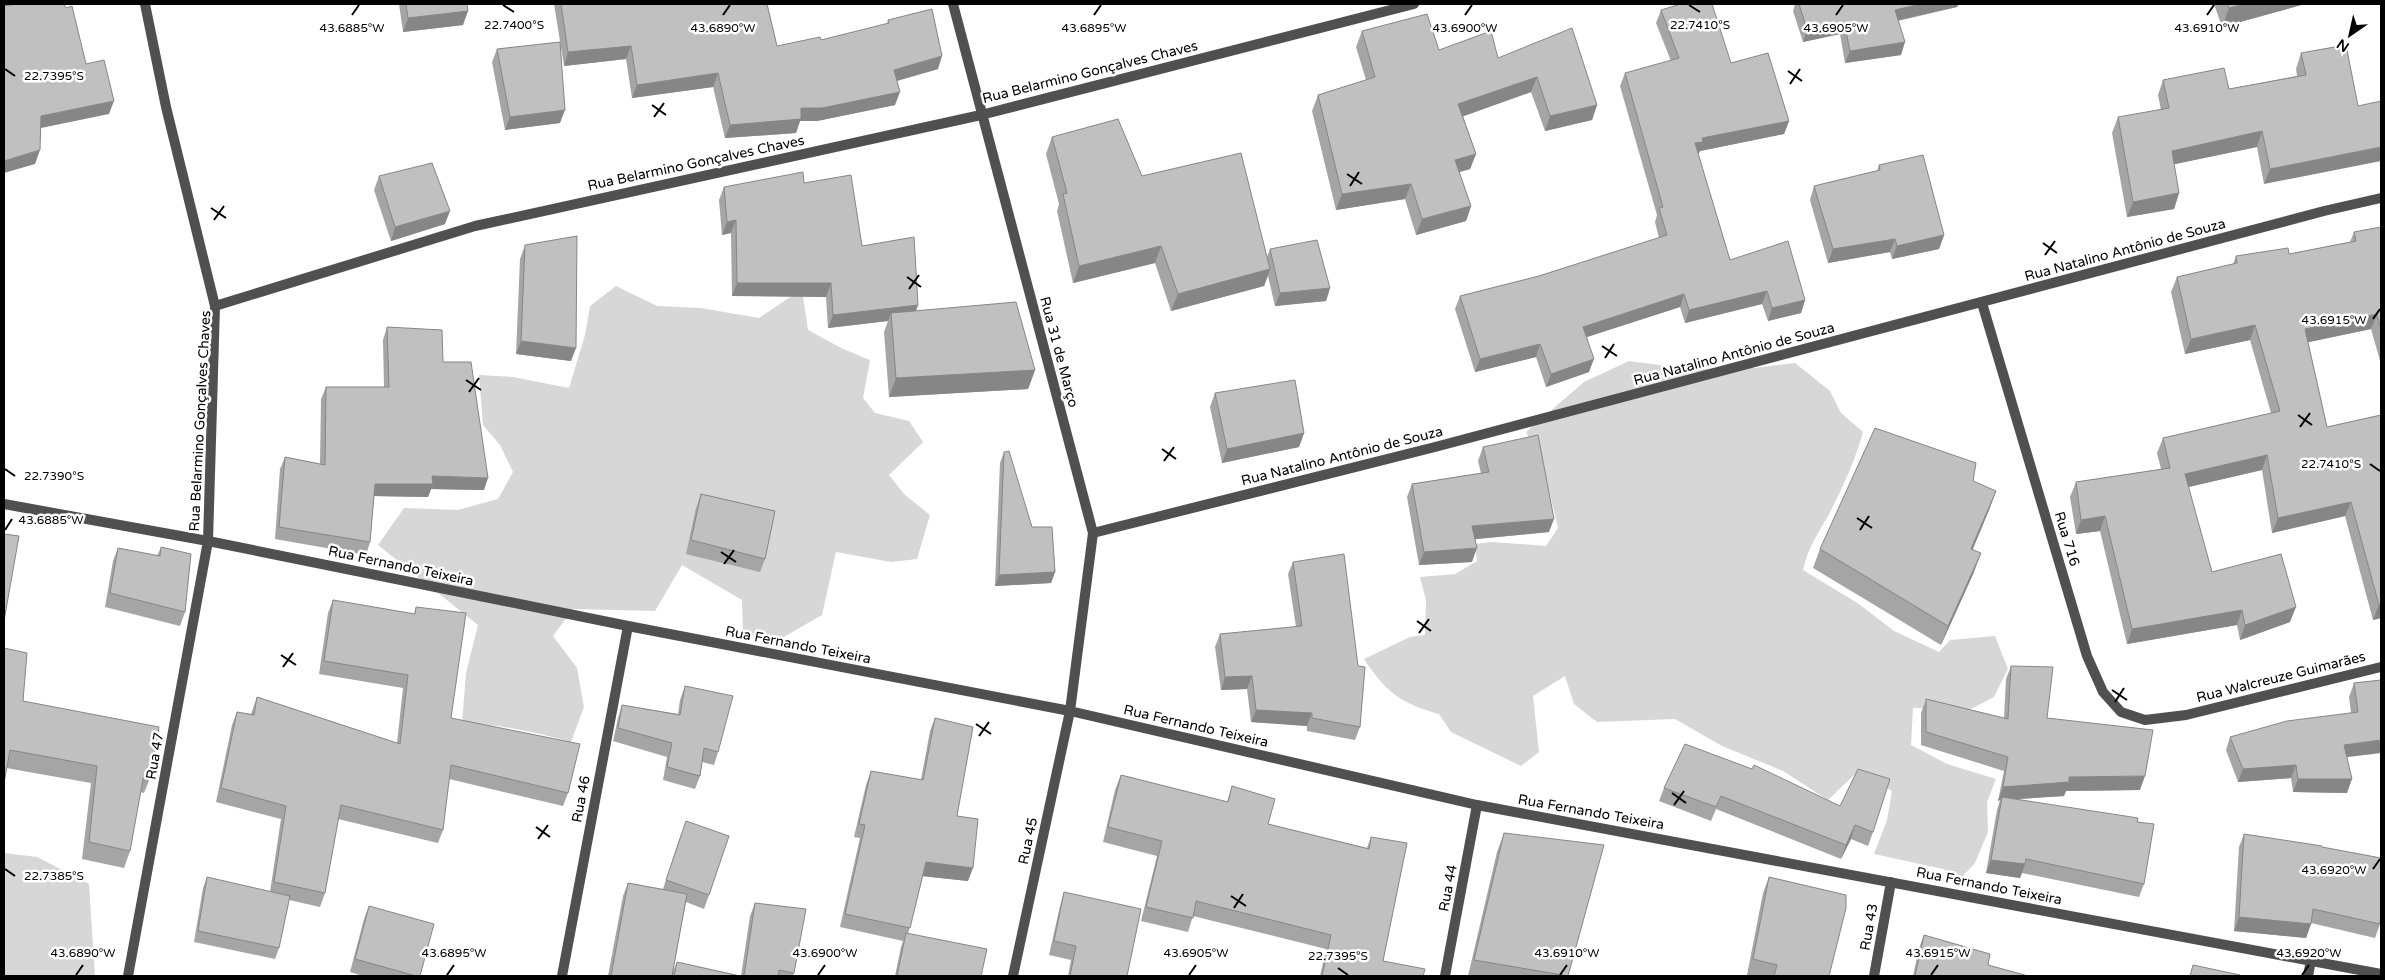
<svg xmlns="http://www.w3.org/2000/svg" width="2385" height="980" font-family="'Varela Round',sans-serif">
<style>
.green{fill:#d7d7d7}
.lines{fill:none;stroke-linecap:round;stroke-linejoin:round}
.minor{stroke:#505050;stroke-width:10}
.wall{fill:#a5a5a5}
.shaded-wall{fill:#868686}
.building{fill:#c0c0c0;stroke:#868686}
.ticks{fill:none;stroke:#000;stroke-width:2}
.labels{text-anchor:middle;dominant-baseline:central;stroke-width:5;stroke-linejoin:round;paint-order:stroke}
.street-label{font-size:14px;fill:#000;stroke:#fff}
.ticks-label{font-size:12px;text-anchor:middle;fill:#000;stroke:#fff;stroke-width:5;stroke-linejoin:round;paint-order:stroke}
</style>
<rect width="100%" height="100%" fill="#fff"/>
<!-- green -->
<path class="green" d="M616,286L657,306L701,308L759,318L802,289L808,330L841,348L870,360L863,398L875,413L909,421L923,442L889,475L904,494L930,515L917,559L891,562L836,552L822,615L782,638L743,635L742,600L682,565L655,611L573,609L553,636L577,668L584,707L571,742C535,732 499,724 462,723L466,673L478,625L378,545L404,508L458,510L498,499L513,472L500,445L483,425L479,375L513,377L569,388L585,335L590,306Z
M1629,361L1689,369L1754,368L1795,363L1830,391L1841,413L1863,432C1855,461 1843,487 1829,514C1818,534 1808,547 1803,570L1859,604L1894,631L1939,652L1950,640L1995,636L2008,669L1994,697L1971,709L1913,708L1911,745L1947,764L1996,779L1987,802L1988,832L1975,863L1962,877L1943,869L1874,854L1887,820L1892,791L1873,779L1854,775L1828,800L1783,771L1722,746L1675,719L1597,722L1574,704L1565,676L1533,696L1539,752L1521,766L1451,732L1439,714C1400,703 1386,692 1364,659L1410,637L1425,635L1426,600L1420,577L1455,574L1477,561L1475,544L1492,542L1546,546L1558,528L1543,465L1526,432L1584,382Z
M4,853L37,857L89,884L95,976H4Z"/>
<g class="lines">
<!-- minor -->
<path class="minor" d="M145,4L166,107L215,306
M953,4L1093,533L1070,711L1013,976
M1982,303L2087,656L2103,692L2121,712L2145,720L2186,715L2381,667
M4,504L208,541L628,626L1070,711L1477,805L2381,974
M1093,533L1435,447L2324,211L2381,198
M128,976L208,541L215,306L475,226L981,115L1414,4
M562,976L628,626
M1445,976L1477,805
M1874,976L1891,882
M2308,976L2311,960"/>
</g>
<!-- wall -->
<path class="wall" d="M399,4H467L463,25L403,32Z
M554,4H767L777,46L821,40L887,24L888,20L938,69L897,81L895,105L817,121H800L796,133L725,138L713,87L632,98L626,59L564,66Z
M1795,4H1959L1957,7L1898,21L1901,55L1845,63L1840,34L1803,42L1793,11Z
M2214,4H2305L2222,27Z
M1661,10L1731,63L1789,121L1784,134L1700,151L1698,154L1730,260L1805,300L1801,313L1768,321L1762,304L1685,323L1680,307L1586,337L1589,372L1546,387L1536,357L1475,372L1455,309L1460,296L1539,276L1659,238L1655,222L1657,215L1620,86L1625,73L1671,61L1656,23Z
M1362,31L1439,50L1498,58L1597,105L1592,120L1545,131L1531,92L1463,116L1476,154L1470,169L1459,172L1471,206L1466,221L1416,235L1405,199L1336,210L1312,111L1318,95L1366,80L1356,47Z
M2346,45L2264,184L2257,147L2174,164L2179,193L2174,209L2127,217L2112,133L2118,117L2161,110L2158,95L2163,80L2229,89L2297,76L2296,69L2301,53Z
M497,49L560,123L505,130L492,62Z
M1052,137L1142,176L1267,257L1270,249L1330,288L1326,301L1275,306L1268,276L1264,286L1171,311L1155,263L1073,283L1057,211L1059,204L1046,154Z
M1879,165L1944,235L1939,249L1892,259L1890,252L1828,263L1810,200L1814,186L1877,171Z
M379,176L445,224L391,241L374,190Z
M804,183L918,305L916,311L1035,370L1028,389L889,397L884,332L888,321L828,328L826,297L732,296L731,233L722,235L719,200L724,187Z
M2381,227V364L2371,329L2308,342L2327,427L2381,415V618L2373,620L2345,516L2272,533L2262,470L2188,487L2212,572L2290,622L2240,640L2237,625L2127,644L2100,531L2076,534L2070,497L2076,482L2161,469L2157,453L2163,438L2271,413L2250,340L2185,354L2171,292L2177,277L2233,264L2236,256L2289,254L2350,242L2354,232Z
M525,245L571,361L516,354L520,259Z
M387,327L443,362L484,490L431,489L428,497L374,496L370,542L366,555L275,539L280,469L285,457L320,464L321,399L326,387H384L383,340Z
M1215,393L1304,433L1299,447L1222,463L1210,407Z
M1483,447L1549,532L1475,539L1472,562L1419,565L1407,497L1412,484L1481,473L1478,461Z
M1004,452L1032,527L1055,572L1051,583L995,586L1000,463Z
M1973,481L1996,491L1989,510L1972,550L1974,572L1941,645L1813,568L1820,549Z
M701,494L765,559L760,572L686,554L696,508Z
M161,547L185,612L180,626L105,607L113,561L118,548L157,556Z
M1293,562L1360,727L1355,740L1307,731V726L1251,722L1247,689L1221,690L1215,647L1220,634L1296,627L1288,574Z
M333,600L414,614L416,607L451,718L568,793L563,806L449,779L443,830L438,843L338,819L325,893L320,907L289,900L279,948L275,959L194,942L203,888L207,877L270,892L281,819L216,802L232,725L237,712L251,714L257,697L397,743L403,688L319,674L328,613Z
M4,648L23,701L151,776L144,793L140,792L130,851L124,868L82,859L91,783L6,768Z
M2011,666L2047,718L2140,790L2066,791L2064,796L2016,799L2137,822L2144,884L2139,897L2022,873L2020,878L1986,873L1997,810L2000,800L1998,801L2004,771L1921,745V713L1926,699L2004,718L2006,679Z
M2381,680L2347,757V793L2293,792L2291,778L2238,782L2226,750L2230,737L2351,713L2349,697L2354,683Z
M685,686L718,752L714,765L702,762L700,776L695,789L663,780L667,757L613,741L618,718L622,705L678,714L680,700Z
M935,718L957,816L968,881L923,876L908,934L981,976H895L901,947L903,941L840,927L860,838L854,837L866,785L871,771L921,780L930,731Z
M1685,744L1873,832L1868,846L1851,839L1841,859L1716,809L1711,821L1659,801L1664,788Z
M1121,775L1227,802L1232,786L1268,824L1367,848L1371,837L1383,961L1423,976H1320L1326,949L1193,916L1188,932L1141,921L1157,856L1103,842L1115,790Z
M1504,833L1568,976H1468L1497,852Z
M681,834L709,895L704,909L686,902L672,974L677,962L740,976H608L623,896L628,883L663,889Z
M2244,834L2322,847L2380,924L2375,938L2311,923L2306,938L2234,931L2239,847Z
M1769,877L1829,976H1752L1747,975L1763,893Z
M1064,892L1127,976H1068L1071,960L1049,955L1060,906Z
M755,903L794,973L793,976H741L750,916Z
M369,906L420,976H363L350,972L364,919Z
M1924,935L1988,965L2028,976H1913L1919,948Z"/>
<!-- shaded-wall -->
<path class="shaded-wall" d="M1921,4H1959L1957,7L1890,22L1895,10Z
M2245,4H2305L2222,27L2229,8Z
M468,11L463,25L403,32L408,18Z
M1844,22L1840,34L1803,42L1807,30Z
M1905,42L1901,55L1845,63L1850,51Z
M631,46L626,59L564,66L568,52Z
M942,56L938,69L889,83L894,70Z
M718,73L713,87L632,98L637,85Z
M1537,77L1531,92L1453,120L1458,104Z
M900,92L895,105L817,121H800L796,133L725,138L730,125L801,108Z
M114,101L109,114L36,129L41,116Z
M1597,105L1592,120L1545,131L1550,116Z
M565,110L560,123L505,130L510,117Z
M1789,121L1784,134L1700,151L1698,155L1695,143L1702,138Z
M2262,131L2257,147L2166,166L2172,151Z
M2381,147V161L2264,184L2270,169Z
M40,150L35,164L4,173V161Z
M1476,154L1470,169L1449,175L1455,160Z
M1411,184L1405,199L1336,210L1342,194Z
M2179,193L2174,209L2127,217L2133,202Z
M1471,206L1466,221L1416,235L1422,219Z
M450,211L445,224L391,241L395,227Z
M736,220L731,233L722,235L727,222Z
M1944,235L1939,249L1892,259L1897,246Z
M1895,239L1890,252L1828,263L1833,249Z
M1161,246L1155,263L1073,283L1079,266Z
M1270,269L1264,286L1171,311L1178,294Z
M737,283H831L826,297L732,296Z
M1330,288L1326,301L1275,306L1280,293Z
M1767,291L1762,304L1685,323L1689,310Z
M1684,294L1680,307L1578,340L1583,327Z
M1805,300L1801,313L1768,321L1772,308Z
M918,305L913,318L891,313L888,321L828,328L833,315Z
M2377,314L2371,329L2300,344L2305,329Z
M2255,325L2250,340L2185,354L2191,339Z
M521,341L576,348L571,361L516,354Z
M1540,344L1536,357L1475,372L1480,359Z
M1594,359L1589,372L1546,387L1551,374Z
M1035,370L1028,389L889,397L896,378Z
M1304,433L1299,447L1222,463L1227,449Z
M2267,455L2262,470L2180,489L2185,474Z
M432,476L488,478L484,490L431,489L428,497L371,496L375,484Z
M1996,491L1989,510L1965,568L1971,549Z
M2351,502L2345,516L2272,533L2278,518Z
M2105,516L2100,531L2076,534L2081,520Z
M1554,519L1549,532L1467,540L1472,526Z
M1477,548L1472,562L1419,565L1424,552Z
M1981,553L1974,572L1941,645L1948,626Z
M1055,572L1051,583L995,586L999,575Z
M2381,604V618L2373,620L2379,605Z
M2296,607L2290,622L2240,640L2245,625Z
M2242,610L2237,625L2127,644L2132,629Z
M1252,676L1247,689L1221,690L1225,677Z
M1256,710L1312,713L1307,726L1251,722Z
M2381,740V753L2340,758L2344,745Z
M2296,765L2291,778L2238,782L2243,769Z
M2145,776L2140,790L2066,791L2064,796L2001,800L2002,797L2000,800L1998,801L2003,787L2069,777Z
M2298,779H2352L2347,793L2293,792Z
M1855,825L1851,839L1841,859L1846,845Z
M1991,860L2025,864L2020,878L1986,873Z
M926,862L973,868L968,881L921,876Z
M2239,917L2311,924L2306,938L2234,931Z"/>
<!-- building -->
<path class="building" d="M16,4H64L66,8L72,6L86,64L104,60L114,101L41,116L40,150L4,161V6Z
M406,4H467L468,11L408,18Z
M561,4H767L777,46L820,37L821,40L889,23L888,20L932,9L942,56L894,70L900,92L822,108H801V119L730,125L718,73L637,85L631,46L568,52Z
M1681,4H1712L1731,63L1768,53L1789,121L1702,138L1703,142L1695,143L1730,260L1788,241L1805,300L1772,308L1767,291L1689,310L1684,294L1583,327L1594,359L1551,374L1540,344L1480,359L1460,296L1539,276L1667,235L1659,208L1663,207L1625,73L1679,58L1661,10Z
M1799,4H1921L1895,10L1905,42L1850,51L1844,22L1807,30Z
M2227,4H2245L2229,8Z
M1427,14L1439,50L1491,31L1498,58L1572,28L1597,105L1550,116L1537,77L1458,104L1476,154L1455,160L1471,206L1422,219L1411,184L1342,194L1318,95L1375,77L1362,31Z
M560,42L565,110L510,117L497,49Z
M2346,45L2358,106L2381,101V147L2270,169L2262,131L2172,151L2179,193L2133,202L2118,117L2169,108L2163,80L2224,68L2229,89L2306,75L2301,53Z
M1118,119L1142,176L1241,153L1270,269L1178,294L1161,246L1079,266L1063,194L1067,193L1052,137Z
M1923,155L1944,235L1897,246L1895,239L1833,249L1814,186L1880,170L1879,165Z
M432,163L450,211L395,227L379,176Z
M803,172L804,183L851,175L862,246L914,237L918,305L833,315L831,283H737L736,220L727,222L724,187Z
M2381,227V330L2377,314L2305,329L2327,427L2381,415V604L2379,605L2351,502L2278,518L2267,455L2185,474L2212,572L2281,554L2296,607L2245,625L2242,610L2132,629L2105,516L2081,520L2076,482L2170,468L2163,438L2280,411L2255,325L2191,339L2177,277L2237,263L2236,256L2288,248L2289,254L2356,241L2354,232Z
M577,236L576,348L521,341L525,245Z
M1317,240L1330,288L1280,293L1270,249Z
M1016,302L1035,370L896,378L891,313Z
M387,327L442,330L443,362H471L488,478L432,476L433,484H375L370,542L279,527L285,457L325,465L326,387H389Z
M1295,380L1304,433L1227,449L1215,393Z
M1875,428L1976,463L1973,481L1996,491L1971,549L1981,553L1948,626L1820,549Z
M1538,435L1554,519L1472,526L1477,548L1424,552L1412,484L1489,472L1483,447Z
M1009,451L1032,527H1052L1055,572L999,575L1004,452Z
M701,494L775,511L765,559L691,540Z
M4,534L19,536L4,621Z
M161,547L191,554L185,612L110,593L118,548L160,556Z
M1344,554L1358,666L1365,667L1360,727L1312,718V713L1256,710L1252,676L1225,677L1220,634L1302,626L1293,562Z
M333,600L415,614L416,607L466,613L451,718L580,744L568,793L451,765L443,830L341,805L325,893L274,882L286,806L221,788L237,712L254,715L257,697L400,744L408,675L324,661Z
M4,648L27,653L23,701L159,727L151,776L144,774L130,851L89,842L97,766L10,750L4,783Z
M2011,666L2053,667L2047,718L2153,730L2145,776L2069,777V782L2003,787L2008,757L1926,732V699L2008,719Z
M2381,680V740L2344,745L2352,779H2298L2296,765L2243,769L2230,737L2287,721L2358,712L2354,683Z
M685,686L733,696L718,752L704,748L700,776L667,767L672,743L618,728L622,705L680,715Z
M935,718L973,727L957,816L978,819L973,868L926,862L910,928L845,914L865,825L859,824L871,771L923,780Z
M1685,744L1752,769L1754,765L1840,806L1858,769L1890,779L1873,832L1855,825L1846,845L1721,796L1716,807L1664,788Z
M1121,775L1228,802L1232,786L1275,799L1268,824L1369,849L1371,837L1407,843L1383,961L1425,969L1423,976H1322L1331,935L1196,901L1193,918L1146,907L1162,841L1108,827Z
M2002,797L2138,818L2137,822L2154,824L2144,884L2026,859L2025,864L1991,860Z
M686,821L729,836L709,895L666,880Z
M1504,833L1604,845L1568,976L1474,960Z
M2244,834L2322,846V847L2381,858V914L2380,924L2313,909L2311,924L2239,917Z
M207,877L290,896L279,948L198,931Z
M1769,877L1846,895V908L1829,976H1774L1777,965L1753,959Z
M628,883L687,894L672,976H611Z
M1064,892L1141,909L1127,976H1070L1076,946L1054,941Z
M755,903L806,909L794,973L779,970L778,976H744Z
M369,906L434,924L420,976H416L355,959Z
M906,933L987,949L981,976H897Z
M1924,935L1990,954L1988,965L2028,976H1915Z
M677,962L740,976H674Z
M2193,965L2240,975L2239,976H2190Z"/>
<!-- ticks -->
<path class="ticks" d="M503,5L514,12M1689,5L1700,12M352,15L359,5M723,15L730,5M1094,15L1101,5M1465,15L1472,5M1836,15L1843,5M2207,15L2214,5M5,69L15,76M1788,71L1802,81M1790,84L1800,69M652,105L666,115M654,117L664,103M1347,174L1362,184M1350,186L1359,172M211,208L226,218M214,220L224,206M2043,243L2057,253M2045,255L2055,241M907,277L921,287M909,289L919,275M2373,319L2380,309M1602,346L1617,356M1605,358L1614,344M466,380L481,390M469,392L479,378M2298,415L2312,425M2300,427L2310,413M1162,449L1176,459M1164,461L1174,447M2370,464L2380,471M5,469L15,476M1857,518L1872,528M5,530L12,519M1860,530L1869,516M721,552L736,562M724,564L734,550M1417,621L1431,631M1419,633L1429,619M281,655L296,665M283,667L293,653M2112,690L2127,700M2115,702L2124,688M976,724L991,734M979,736L989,722M1672,793L1686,803M1674,805L1684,791M536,827L550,837M538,839L548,825M5,869L15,876M2373,869L2380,859M1231,896L1246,906M1234,908L1243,894M1338,968L1348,975M76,975L83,965M447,975L454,965M818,975L825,965M1189,975L1196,965M1560,975L1567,965M1931,975L1938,965M2302,975L2309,965"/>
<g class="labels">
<!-- street labels -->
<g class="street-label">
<text transform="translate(1090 72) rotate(-14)">Rua Belarmino Gonçalves Chaves</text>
<text transform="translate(696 163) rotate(-12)">Rua Belarmino Gonçalves Chaves</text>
<text transform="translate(2125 250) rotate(-15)">Rua Natalino Antônio de Souza</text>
<text transform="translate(1059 352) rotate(75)">Rua 31 de Março</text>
<text transform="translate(1734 354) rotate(-15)">Rua Natalino Antônio de Souza</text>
<text transform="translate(200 421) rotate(-87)">Rua Belarmino Gonçalves Chaves</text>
<text transform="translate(1342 456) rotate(-14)">Rua Natalino Antônio de Souza</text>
<text transform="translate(2067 539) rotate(73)">Rua 716</text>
<text transform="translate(401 566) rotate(12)">Rua Fernando Teixeira</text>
<text transform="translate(798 645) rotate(11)">Rua Fernando Teixeira</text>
<text transform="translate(2281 677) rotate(-14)">Rua Walcreuze Guimarães</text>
<text transform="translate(1196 726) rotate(13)">Rua Fernando Teixeira</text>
<text transform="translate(155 756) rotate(-80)">Rua 47</text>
<text transform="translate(581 799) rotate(-79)">Rua 46</text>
<text transform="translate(1591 812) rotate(10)">Rua Fernando Teixeira</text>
<text transform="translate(1028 841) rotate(-78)">Rua 45</text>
<text transform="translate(1989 886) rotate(11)">Rua Fernando Teixeira</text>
<text transform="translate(1448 888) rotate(-79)">Rua 44</text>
<text transform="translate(1869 927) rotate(-80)">Rua 43</text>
</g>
</g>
<g class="ticks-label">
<text x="514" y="29">22.7400°S</text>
<text x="1700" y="29">22.7410°S</text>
<text x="352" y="32">43.6885°W</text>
<text x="723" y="32">43.6890°W</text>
<text x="1094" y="32">43.6895°W</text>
<text x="1465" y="32">43.6900°W</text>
<text x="1836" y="32">43.6905°W</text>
<text x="2207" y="32">43.6910°W</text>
<text x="54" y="80">22.7395°S</text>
<text x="2334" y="324">43.6915°W</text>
<text x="2331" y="468">22.7410°S</text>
<text x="54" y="480">22.7390°S</text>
<text x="51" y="524">43.6885°W</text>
<text x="2334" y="874">43.6920°W</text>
<text x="54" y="880">22.7385°S</text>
<text x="83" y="957">43.6890°W</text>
<text x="454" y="957">43.6895°W</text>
<text x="825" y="957">43.6900°W</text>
<text x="1196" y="957">43.6905°W</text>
<text x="1567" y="957">43.6910°W</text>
<text x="1938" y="957">43.6915°W</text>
<text x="2309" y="957">43.6920°W</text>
<text x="1338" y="960">22.7395°S</text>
</g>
<!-- border -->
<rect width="2385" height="980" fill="none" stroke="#000000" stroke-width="10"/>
<!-- north arrow -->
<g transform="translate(2350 35) rotate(214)" stroke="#ffffff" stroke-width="4" paint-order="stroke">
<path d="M0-4L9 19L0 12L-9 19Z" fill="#000000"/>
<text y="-8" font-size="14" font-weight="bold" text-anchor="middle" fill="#000000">N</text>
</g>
</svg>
